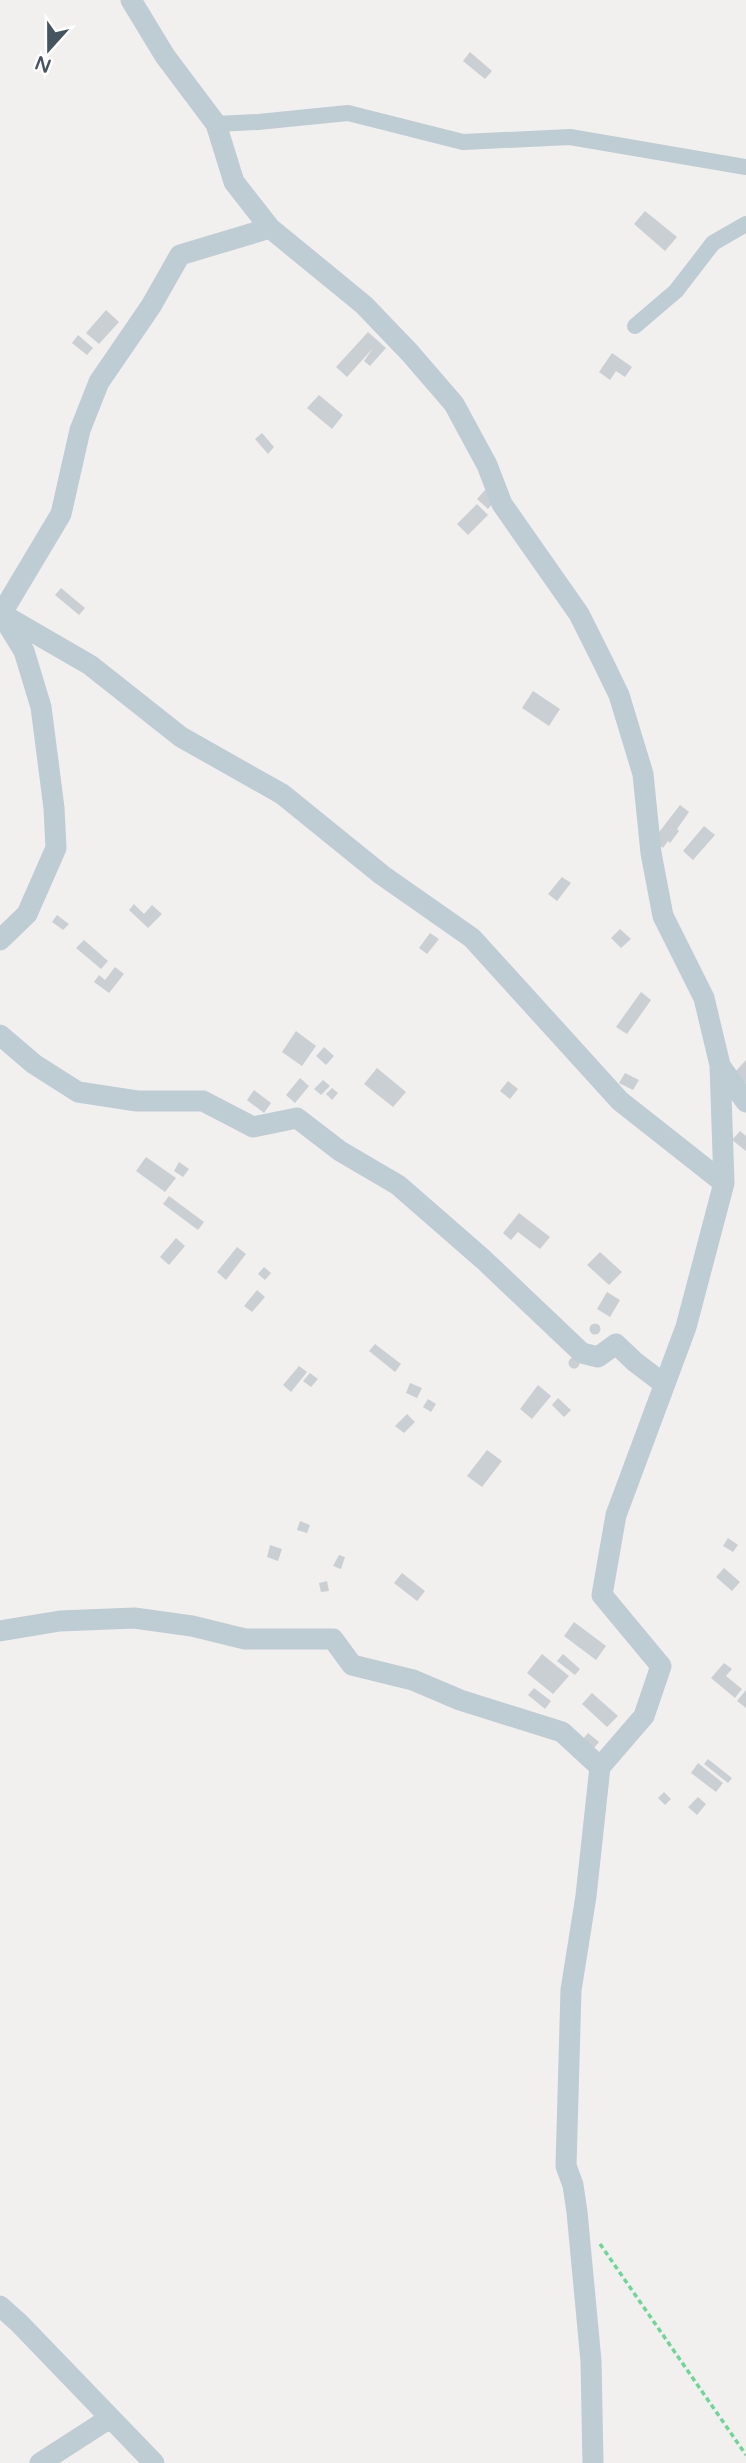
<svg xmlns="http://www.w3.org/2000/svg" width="746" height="2463" font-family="'Varela Round',sans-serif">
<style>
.building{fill:#cacfd4}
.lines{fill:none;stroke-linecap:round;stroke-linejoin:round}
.path{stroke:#6cd797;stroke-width:3.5;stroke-dasharray:5 3.5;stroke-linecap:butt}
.pedestrian{stroke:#beccd3;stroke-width:16}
.minor{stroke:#beccd3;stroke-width:21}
</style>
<rect width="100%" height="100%" fill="#f2efef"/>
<!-- building -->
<path class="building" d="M470,52L492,71L485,79L463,61Z
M645,211L677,237L665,251L634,224Z
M106,310L119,322L99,344L86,333Z
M368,332L386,348L370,366L364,361L373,348L347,377L336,367Z
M78,335L93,348L87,355L72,343Z
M612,353L632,367L625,377L616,371L610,380L599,372Z
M319,395L343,415L332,429L307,408Z
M262,433L274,447L268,454L255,439Z
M485,490L496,500L488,509L477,499Z
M477,504L488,515L468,535L457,524Z
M61,588L85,608L79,615L55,595Z
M533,691L560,709L549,726L522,708Z
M680,805L689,812L677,829L679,831L670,843L668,841L663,848L653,840Z
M704,826L715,835L693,860L683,851Z
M562,877L571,883L557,901L548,894Z
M134,904L144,914L152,905L162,914L148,928L129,910Z
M57,915L69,924L63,930L52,922Z
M620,929L631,939L621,948L611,938Z
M430,933L439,939L427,954L419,948Z
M84,940L108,961L101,969L76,948Z
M115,967L124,974L109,993L94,982L99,975L105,980Z
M641,992L651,1000L627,1034L616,1027Z
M296,1031L316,1046L302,1066L282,1052Z
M324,1047L334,1056L326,1065L316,1056Z
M746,1060V1084L734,1073Z
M377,1068L406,1092L393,1107L364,1084Z
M625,1073L639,1080L633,1090L619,1083Z
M300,1078L309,1086L295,1103L286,1095Z
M323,1080L330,1086L321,1095L314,1089Z
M508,1081L518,1089L510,1099L500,1091Z
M332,1088L338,1093L332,1100L326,1094Z
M254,1090L271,1103L264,1113L247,1100Z
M740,1131L746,1136V1151L732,1140Z
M146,1157L176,1178L165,1192L136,1171Z
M179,1162L189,1169L183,1177L174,1171Z
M169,1196L204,1222L198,1230L163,1204Z
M519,1213L550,1237L540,1249L518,1232L511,1240L503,1233Z
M176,1238L185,1246L169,1265L160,1257Z
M237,1247L246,1254L226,1280L217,1272Z
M600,1252L622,1272L609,1285L587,1265Z
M264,1267L271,1273L265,1280L258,1274Z
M257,1290L265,1297L252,1312L244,1306Z
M607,1292L620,1300L610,1317L597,1309Z
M589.5 1329a5.5 5.5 0 1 1 11 0a5.5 5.5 0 1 1-11 0Z
M375,1344L401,1364L395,1372L369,1351Z
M568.5 1363a5.5 5.5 0 1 1 11 0a5.5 5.5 0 1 1-11 0Z
M299,1366L307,1372L291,1392L283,1385Z
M310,1373L318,1379L311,1387L303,1381Z
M410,1383L422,1388L417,1398L406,1393Z
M538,1385L551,1396L532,1419L520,1409Z
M558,1398L571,1410L564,1417L552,1405Z
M428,1399L436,1404L431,1412L423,1407Z
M407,1414L415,1422L404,1433L395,1426Z
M487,1450L502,1461L482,1487L467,1476Z
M300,1521L310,1525L307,1533L297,1530Z
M728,1538L738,1545L733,1552L723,1546Z
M270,1545L282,1549L278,1561L267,1557Z
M339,1555L345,1557L341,1569L333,1566Z
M724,1568L740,1582L732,1591L716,1577Z
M402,1573L425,1591L417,1601L394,1583Z
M327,1581L329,1591L321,1592L319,1583Z
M574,1622L606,1646L596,1660L564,1636Z
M542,1654L569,1676L553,1694L527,1673Z
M563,1654L580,1669L575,1675L557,1661Z
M724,1663L732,1669L726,1676L742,1689L735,1698L711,1678Z
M534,1688L551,1701L545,1709L528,1695Z
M746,1690V1708L737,1701Z
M592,1693L618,1716L607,1727L582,1704Z
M588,1733L599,1742L594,1748L583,1739Z
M708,1759L732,1778L728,1783L704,1764Z
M698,1763L723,1783L716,1792L691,1773Z
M664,1792L671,1799L665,1805L658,1798Z
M698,1797L706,1804L697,1815L688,1807Z"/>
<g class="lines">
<!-- path -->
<path class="path" d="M600,2244L746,2455"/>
<!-- pedestrian -->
<path class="pedestrian" d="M216,124L258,122L348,113L463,142L570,137L746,167
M635,326L676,291L713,243L746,224"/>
<!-- minor -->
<path class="minor" d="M131,0L165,56L216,124L234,182L270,228L364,305L410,353L454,404L487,465L502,504L579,614L604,664L619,695L643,774L651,853L663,916L704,998L720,1065L724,1183L686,1327L616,1515L602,1595L661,1666L644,1716L600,1767L586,1896L571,1990L566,2166L573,2185L577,2212L591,2361L593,2463
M2,614L90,665L181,737L282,794L382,875L472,938L620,1101L724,1183
M0,616L61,514L80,430L99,382L151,306L180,255L270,228
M0,940L27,914L56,848L54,808L41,707L24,651L3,617
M0,1035L34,1064L78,1092L137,1101H203L253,1127L297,1118L340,1151L398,1185L484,1260L582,1353L598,1357L616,1344L635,1362L664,1384
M721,1067L746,1102
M0,1631L60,1621L134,1618L192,1626L245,1639H333L352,1665L413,1680L460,1700L562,1732L600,1767
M0,2306L19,2323L154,2463
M40,2463L110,2418"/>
</g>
<!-- north arrow -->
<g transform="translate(49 49) rotate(201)" stroke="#ffffff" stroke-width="5" paint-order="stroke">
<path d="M0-5L12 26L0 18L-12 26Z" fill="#45555f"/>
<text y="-10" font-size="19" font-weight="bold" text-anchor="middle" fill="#45555f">N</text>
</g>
</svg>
